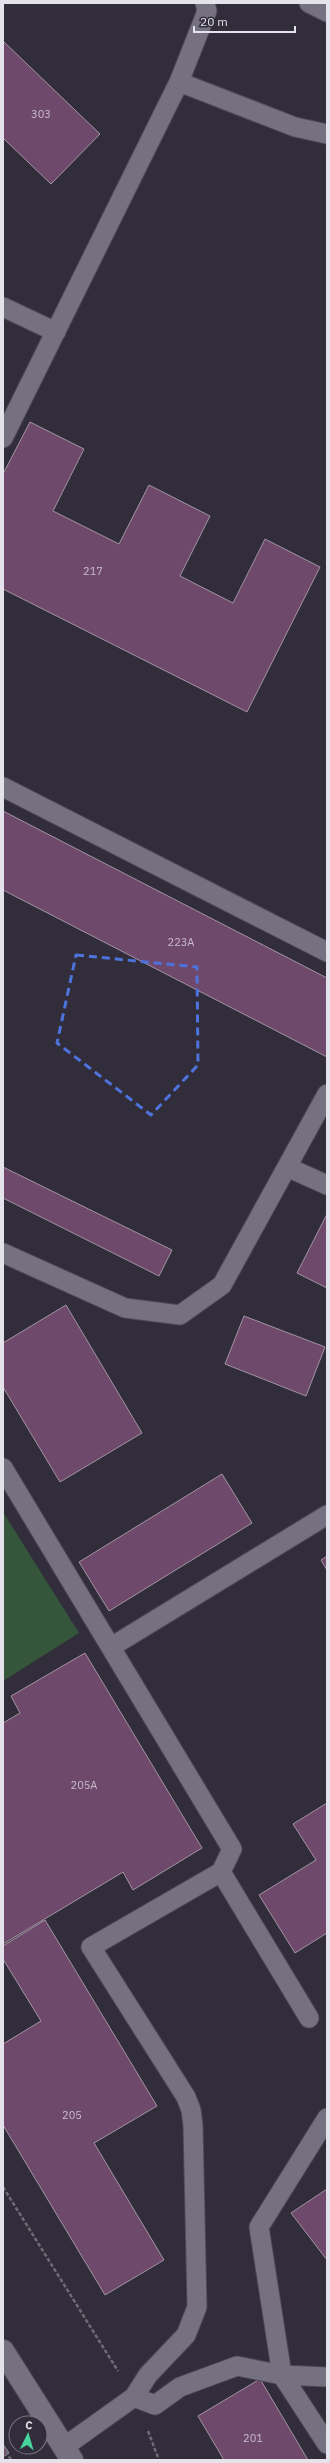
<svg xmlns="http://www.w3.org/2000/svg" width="330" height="2463" font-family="'IBM Plex Sans',sans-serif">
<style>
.green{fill:#36563c}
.building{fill:#6f496c;stroke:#a295a1}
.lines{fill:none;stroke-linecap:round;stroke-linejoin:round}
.lane-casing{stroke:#4e4a55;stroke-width:21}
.secondary-casing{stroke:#4e4a55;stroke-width:24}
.path{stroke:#6e6b76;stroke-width:2.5;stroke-dasharray:4 2;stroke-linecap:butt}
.lane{stroke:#757180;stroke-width:19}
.secondary{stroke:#757180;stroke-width:22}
.marked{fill:none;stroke:#4f73dc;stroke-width:3;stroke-dasharray:8 5;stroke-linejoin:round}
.labels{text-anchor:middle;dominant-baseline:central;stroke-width:3.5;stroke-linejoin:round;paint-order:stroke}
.number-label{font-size:11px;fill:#c7bcca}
</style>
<rect width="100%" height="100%" fill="#312d3a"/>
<!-- green -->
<path class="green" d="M3,1512L79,1633L3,1681Z"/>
<!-- building -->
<path class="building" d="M3,41L100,134L51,184L3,138Z
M30,422L84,449L53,511L119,544L149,485L210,516L180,576L233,603L265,539L320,567L247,712L3,589V474Z
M3,811L327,978V1057L3,890Z
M3,1167L172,1250L159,1276L3,1198Z
M327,1214V1288L297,1273Z
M66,1305L142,1433L60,1482L3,1387V1343Z
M244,1316L325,1347L306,1396L225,1364Z
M222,1474L252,1523L109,1611L79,1562Z
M327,1556V1570L321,1560Z
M85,1653L202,1848L133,1890L123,1872L3,1944V1723L20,1713L11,1696Z
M327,1803V1933L295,1953L259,1895L316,1860L293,1824Z
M45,1920L157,2106L94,2143L164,2260L105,2295L3,2125V2044L41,2021L3,1959V1946Z
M327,2189V2260L291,2213Z
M260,2379L308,2460H224L198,2416Z
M3,2444L9,2453L3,2457Z"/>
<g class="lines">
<!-- lane casing -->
<g class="lane-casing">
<path id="lane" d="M309,3L327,12
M179,82L295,127L327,134
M3,307L56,332
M3,438L179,82L207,11L205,3
M3,787L327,952
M287,1167L327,1185
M3,1253L125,1308L180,1315L222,1285L327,1094
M3,1468L232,1849L221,1872
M111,1647L327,1515
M327,2118L259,2227L282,2375L327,2377
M134,2397L148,2375L186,2335L197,2307L193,2125L191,2110L186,2097L91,1947L221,1872L309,2018
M64,2447L134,2397L155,2405L180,2387L237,2366L282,2375L327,2444"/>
</g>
<!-- secondary casing -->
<g class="secondary-casing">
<path id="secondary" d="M3,2351L72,2460"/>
</g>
<!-- path -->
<path class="path" d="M3,2187L118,2371
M148,2431L159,2460
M3,2446L11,2460"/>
<!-- lane -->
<use href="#lane" class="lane"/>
<!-- secondary -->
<use href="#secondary" class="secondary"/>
</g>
<!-- marked area -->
<path class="marked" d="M76,955L197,967L198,1065L151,1115L57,1043Z"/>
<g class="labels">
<!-- number labels -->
<g class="number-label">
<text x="41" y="114">303</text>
<text x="93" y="571">217</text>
<text x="181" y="942">223А</text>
<text x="84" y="1785">205А</text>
<text x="72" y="2115">205</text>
<text x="253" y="2438">201</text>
</g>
</g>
<!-- border -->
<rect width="330" height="2463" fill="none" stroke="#e4e2ea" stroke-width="8"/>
<!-- north arrow -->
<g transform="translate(28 2435) rotate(5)"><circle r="19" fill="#312d3a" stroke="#797580"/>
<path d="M0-3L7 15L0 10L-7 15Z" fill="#47d49d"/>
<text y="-6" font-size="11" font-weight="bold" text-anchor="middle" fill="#e4e2ea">С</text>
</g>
<!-- scale -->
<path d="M194 26v6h101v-6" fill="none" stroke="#e4e2ea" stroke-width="2"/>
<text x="200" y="26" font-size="12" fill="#e4e2ea" stroke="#312d3a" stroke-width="3" paint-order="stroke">20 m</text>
</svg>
